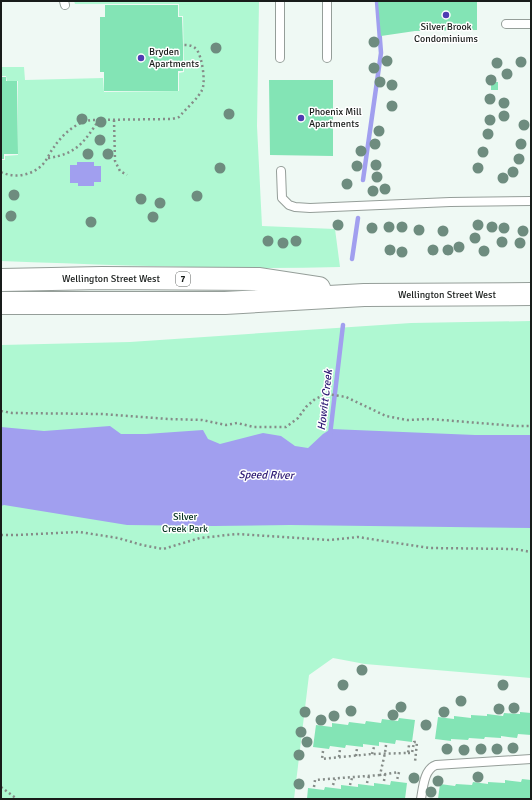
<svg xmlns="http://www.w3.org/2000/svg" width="532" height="800" font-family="Signika,sans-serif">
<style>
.green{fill:#aff8d2}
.water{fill:#a19fef}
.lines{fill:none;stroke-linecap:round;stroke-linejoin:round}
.stream{stroke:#a19fef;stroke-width:4.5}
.building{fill:#83e4b5}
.lane-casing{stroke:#959e99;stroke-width:10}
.primary-casing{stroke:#959e99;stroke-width:24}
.path{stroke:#858c88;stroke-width:2.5;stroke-dasharray:2 3;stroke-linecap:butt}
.lane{stroke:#fff;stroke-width:8}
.primary{stroke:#fff;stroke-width:22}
.tree{fill:#6e8c7f}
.poi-dot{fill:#4f3cb3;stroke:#fff;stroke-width:1.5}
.labels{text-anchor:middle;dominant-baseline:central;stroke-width:3;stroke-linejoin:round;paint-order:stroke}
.shield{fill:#fff;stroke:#5d605f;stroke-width:1}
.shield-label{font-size:9px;font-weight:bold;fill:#181c1a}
.poi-label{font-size:10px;fill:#181c1a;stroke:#fff;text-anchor:start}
.street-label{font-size:10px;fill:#181c1a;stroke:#fff}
.park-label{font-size:10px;fill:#053220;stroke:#fff}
.water-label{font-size:11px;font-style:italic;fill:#2b1772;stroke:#fff}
</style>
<rect width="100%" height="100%" fill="#eff9f4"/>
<!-- green -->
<path class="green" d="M74,1H259L257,126L262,226L335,229L340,267C227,270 114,265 1,261V160H5V156L18,155V81H7L6,76H1V67H24L25,80L103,78L104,92L179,91V73L184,72L183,16H179V4H75Z
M531,321V678L365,664L333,658L309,675L294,799H1V345L130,342L411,323Z"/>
<!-- water -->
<path class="water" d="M77,162H94V166H101V182H94V186H78V183H70V165H77Z
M110,426L121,434H146L203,430L208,439L220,444L263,433L281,436L295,446L308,448L323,434L331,429L475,435H531V528L290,525L214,526L127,525L4,505L1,506V427L44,431Z"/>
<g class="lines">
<!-- stream -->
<path class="stream" d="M363,180L381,53L377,1
M352,259L358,218
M330,435L343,325"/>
</g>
<!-- building -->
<path class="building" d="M378,1H477V30L415,31L381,36Z
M105,5H178V17H182L183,45V71H178V91H104V72H100V17H105Z
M1,77H6V81H17L18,154H4V159H1Z
M269,80H333V156L270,155Z
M491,82H498V90H491Z
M520,712L531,713V735L518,734L517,738L501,736V738L485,737L484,739L469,738L468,740L451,739V741L435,739L438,717L454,719V716L471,718V715L487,716V714L503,716L504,713L520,714Z
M399,718L415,720L412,742L396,740L395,744L379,742V746L363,744V747L346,745L345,748L330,746L329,749L313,747L316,725L332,727V723L348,725L349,722L365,724L366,721L381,723L382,719L398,721Z
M522,779L531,780V799H438L440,784L455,786L456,784L472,785L473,782L488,784V782L505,783V780L521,782Z
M391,781L407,783L405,799H307L308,788L324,790L325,787L341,789V785L358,787V784L374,786V783L390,785Z"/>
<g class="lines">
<!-- lane casing -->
<g class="lane-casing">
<path id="lane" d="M64,1L65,5
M327,1V58
M506,24H531
M280,58V1
M281,171L282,198L289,205L295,207L310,208L450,202L531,201
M421,799C423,788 424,769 436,765L531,759"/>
</g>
<!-- primary casing -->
<g class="primary-casing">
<path id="primary" d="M1,280L102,278L260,279L319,288
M1,303H225L364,295L531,294"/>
</g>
<!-- path -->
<path class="path" d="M114,120L115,161L120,171L127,175
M48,158C77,154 84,142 99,120
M1,172C15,179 34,175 44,163C48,158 50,152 54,147C62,135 76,122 91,120L172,119L176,118L179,117C184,111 200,96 202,90C206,82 202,57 197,50C193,45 188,45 183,45
M1,411L12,413L102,414L168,419L202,420L226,425L237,423L254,427H286L298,418L306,407L315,399L327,394L346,397L386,416L407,420L430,419L516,426H531
M1,535H16L79,532L118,538L142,545L163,549L200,538L237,534L329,540L358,537L429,548L515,549L531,552
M386,745L385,753L380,775L399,772L397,780
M323,751L322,759L372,754L408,753L409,745
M408,753H412L414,742H417L415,762
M372,754L374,747
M356,756L357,748
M339,757L340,749
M384,781L385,774
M367,783L369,776
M333,785L335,779
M350,785L352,778
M1,787L17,799
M314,787L315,780L380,775"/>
<!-- lane -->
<use href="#lane" class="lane"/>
<!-- primary -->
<use href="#primary" class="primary"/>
</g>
<!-- trees -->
<g class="tree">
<circle cx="374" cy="42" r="5.5"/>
<circle cx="216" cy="48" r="5.5"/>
<circle cx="387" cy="61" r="5.5"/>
<circle cx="521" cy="62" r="5.5"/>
<circle cx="497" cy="63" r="5.5"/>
<circle cx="374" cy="68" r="5.5"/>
<circle cx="507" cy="74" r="5.5"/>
<circle cx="491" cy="80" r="5.5"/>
<circle cx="380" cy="82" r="5.5"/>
<circle cx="392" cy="85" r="5.5"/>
<circle cx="490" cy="99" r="5.5"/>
<circle cx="504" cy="103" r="5.5"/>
<circle cx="392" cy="106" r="5.5"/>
<circle cx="229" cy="114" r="5.5"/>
<circle cx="504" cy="116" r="5.5"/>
<circle cx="82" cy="119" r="5.5"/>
<circle cx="490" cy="120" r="5.5"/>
<circle cx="101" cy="122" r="5.5"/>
<circle cx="524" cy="125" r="5.5"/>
<circle cx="379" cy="131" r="5.5"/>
<circle cx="488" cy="134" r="5.5"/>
<circle cx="100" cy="140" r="5.5"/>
<circle cx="375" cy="144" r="5.5"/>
<circle cx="521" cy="144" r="5.5"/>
<circle cx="361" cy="151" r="5.5"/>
<circle cx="483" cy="152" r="5.5"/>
<circle cx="88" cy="154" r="5.5"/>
<circle cx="108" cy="154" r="5.5"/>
<circle cx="519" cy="159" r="5.5"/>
<circle cx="376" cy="165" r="5.5"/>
<circle cx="357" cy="166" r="5.5"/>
<circle cx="220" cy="168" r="5.5"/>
<circle cx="478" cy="168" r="5.5"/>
<circle cx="513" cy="172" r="5.5"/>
<circle cx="377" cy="177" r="5.5"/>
<circle cx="503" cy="178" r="5.5"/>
<circle cx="347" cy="184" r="5.5"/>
<circle cx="385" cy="189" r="5.5"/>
<circle cx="373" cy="191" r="5.5"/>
<circle cx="14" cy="195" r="5.5"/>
<circle cx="197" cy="196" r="5.5"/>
<circle cx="141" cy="199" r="5.5"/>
<circle cx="160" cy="203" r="5.5"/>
<circle cx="11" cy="216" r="5.5"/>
<circle cx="153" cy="217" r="5.5"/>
<circle cx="91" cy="222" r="5.5"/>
<circle cx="338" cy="225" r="5.5"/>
<circle cx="478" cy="225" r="5.5"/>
<circle cx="389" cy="227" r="5.5"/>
<circle cx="402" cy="227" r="5.5"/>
<circle cx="492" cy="227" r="5.5"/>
<circle cx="372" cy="228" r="5.5"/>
<circle cx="504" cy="228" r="5.5"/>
<circle cx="419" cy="230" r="5.5"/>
<circle cx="443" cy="231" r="5.5"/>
<circle cx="523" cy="231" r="5.5"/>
<circle cx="475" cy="238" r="5.5"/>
<circle cx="268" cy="241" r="5.5"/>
<circle cx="296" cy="241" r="5.5"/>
<circle cx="502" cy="242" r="5.5"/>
<circle cx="283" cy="243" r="5.5"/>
<circle cx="520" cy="243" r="5.5"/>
<circle cx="459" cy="247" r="5.5"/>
<circle cx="390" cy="250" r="5.5"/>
<circle cx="433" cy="250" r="5.5"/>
<circle cx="448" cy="250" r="5.5"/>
<circle cx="484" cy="251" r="5.5"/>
<circle cx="402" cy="252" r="5.5"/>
<circle cx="362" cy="670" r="5.5"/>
<circle cx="343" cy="685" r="5.5"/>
<circle cx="503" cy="685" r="5.5"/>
<circle cx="461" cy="701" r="5.5"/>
<circle cx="401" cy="707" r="5.5"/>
<circle cx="514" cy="708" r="5.5"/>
<circle cx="499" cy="709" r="5.5"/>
<circle cx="351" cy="711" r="5.5"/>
<circle cx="305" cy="712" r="5.5"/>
<circle cx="444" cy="712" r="5.5"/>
<circle cx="393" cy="715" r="5.5"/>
<circle cx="334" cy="716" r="5.5"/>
<circle cx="321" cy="720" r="5.5"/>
<circle cx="426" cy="725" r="5.5"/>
<circle cx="301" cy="732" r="5.5"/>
<circle cx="307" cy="742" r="5.5"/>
<circle cx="513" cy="748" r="5.5"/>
<circle cx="447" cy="749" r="5.5"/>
<circle cx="481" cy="749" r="5.5"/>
<circle cx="497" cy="749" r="5.5"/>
<circle cx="464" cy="750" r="5.5"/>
<circle cx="299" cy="755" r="5.5"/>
<circle cx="478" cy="777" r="5.5"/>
<circle cx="414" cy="778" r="5.5"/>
<circle cx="438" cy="781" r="5.5"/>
<circle cx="299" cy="784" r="5.5"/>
<circle cx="431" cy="792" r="5.5"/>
</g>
<!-- markers -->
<g class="poi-dot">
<circle cx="446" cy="15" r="4"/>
<circle cx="141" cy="58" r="4"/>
<circle cx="301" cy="118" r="4"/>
</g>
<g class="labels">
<!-- shield labels -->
<rect class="shield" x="176" y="272" width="14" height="14" rx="3"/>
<g class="shield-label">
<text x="183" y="279">7</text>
</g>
<!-- poi labels -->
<g class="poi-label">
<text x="446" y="27" text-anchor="middle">Silver Brook<tspan x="446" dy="12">Condominiums</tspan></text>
<text x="149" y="52">Bryden<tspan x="149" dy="12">Apartments</tspan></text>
<text x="309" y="112">Phoenix Mill<tspan x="309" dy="12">Apartments</tspan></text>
</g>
<!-- street labels -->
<g class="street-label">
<text x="111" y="279">Wellington Street West</text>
<text x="447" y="295">Wellington Street West</text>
</g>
<!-- park labels -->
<g class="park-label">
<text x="185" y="517">Silver<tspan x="185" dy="12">Creek Park</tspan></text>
</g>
<!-- water labels -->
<g class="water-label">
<text transform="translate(325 400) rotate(-83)">Howitt Creek</text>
<text transform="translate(266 475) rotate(1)">Speed River</text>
</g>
</g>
<!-- border -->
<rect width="532" height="800" fill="none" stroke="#181c1a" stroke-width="4"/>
</svg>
